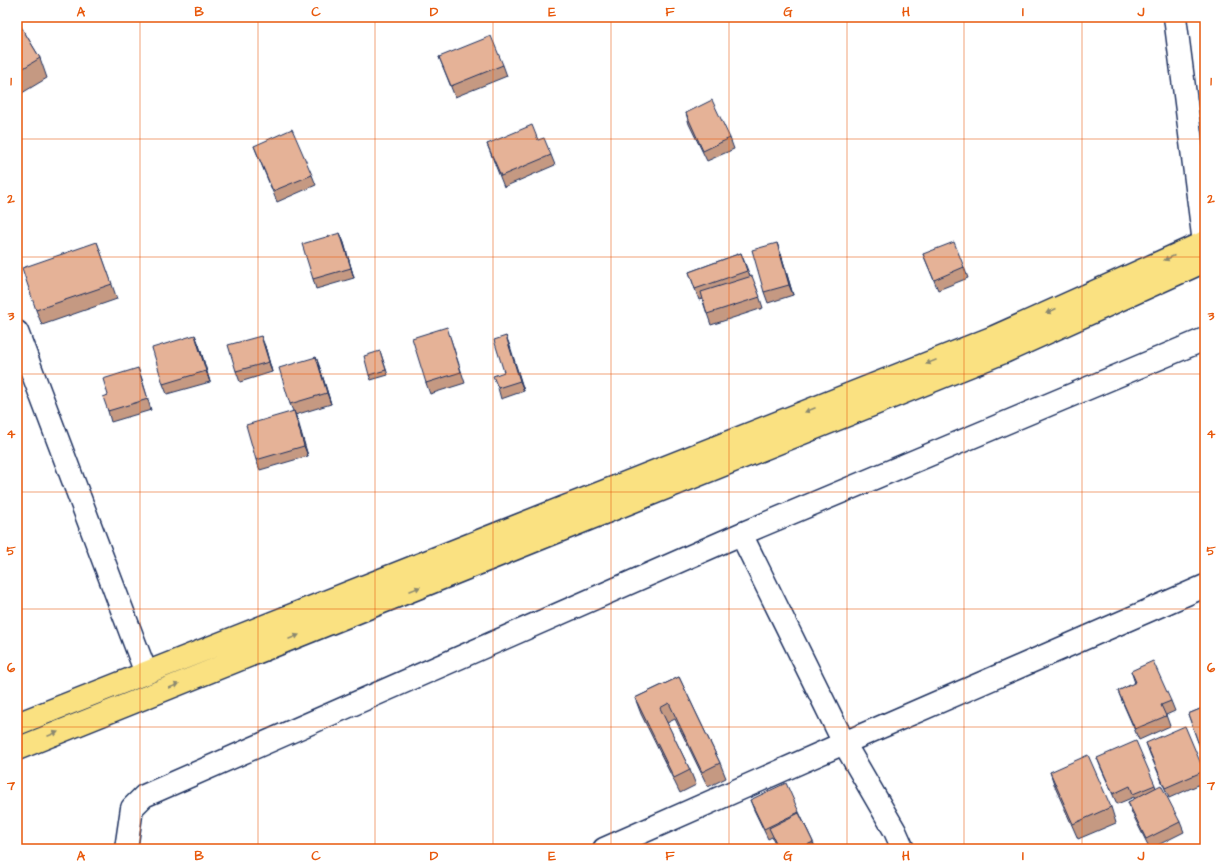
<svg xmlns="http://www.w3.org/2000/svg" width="1222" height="866" font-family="'Architects Daughter',sans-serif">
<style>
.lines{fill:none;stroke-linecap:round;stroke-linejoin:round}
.street-casing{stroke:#1b2f5e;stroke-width:25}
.primary-casing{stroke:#1b2f5e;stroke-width:25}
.street{stroke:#fff;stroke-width:22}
.primary{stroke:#fae181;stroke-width:22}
.wall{fill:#c59982;stroke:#1b2f5e}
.shaded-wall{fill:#a07d6a;stroke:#1b2f5e}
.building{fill:#e5b297;stroke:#1b2f5e}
.oneway{fill:#8a8870}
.grid{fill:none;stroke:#e8590c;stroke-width:1;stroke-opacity:0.55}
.neatline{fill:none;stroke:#e8590c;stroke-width:1.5}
.grid-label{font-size:13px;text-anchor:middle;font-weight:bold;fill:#e8590c}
</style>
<rect width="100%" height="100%" fill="#fff"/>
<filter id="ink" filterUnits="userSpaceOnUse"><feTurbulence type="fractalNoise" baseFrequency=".025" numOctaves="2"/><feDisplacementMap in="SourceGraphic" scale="8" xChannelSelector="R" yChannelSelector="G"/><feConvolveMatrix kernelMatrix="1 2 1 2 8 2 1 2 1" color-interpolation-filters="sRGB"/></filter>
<g filter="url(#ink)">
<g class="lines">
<!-- street casing -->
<g class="street-casing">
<path id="street" d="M1175,17L1204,243
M17,332L146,673
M741,534L844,743L895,831L903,849
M126,849L132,808L144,796L741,534L1205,339
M604,849L844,743L1205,586"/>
</g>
<!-- primary casing -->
<g class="primary-casing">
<path id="primary" d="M17,724L994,337L1205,242
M17,749L1004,352L1205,261"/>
</g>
<!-- street -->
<use href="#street" class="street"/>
<!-- primary -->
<use href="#primary" class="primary"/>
</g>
<!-- wall -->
<path class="wall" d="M17,20L40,58L47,78L17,96Z
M439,57L503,65L507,76L455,97Z
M686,113L730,138L734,149L707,161L689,124Z
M538,140L551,155L555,165L504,187L487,144Z
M254,146L312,175L316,185L277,202L258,156Z
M340,233L344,243L354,278L316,289L313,279Z
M97,242L117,299L42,325L36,310Z
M741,253L750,276L756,286L763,308L711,325L702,299L699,300L689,272Z
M781,254L793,295L768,303L764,292Z
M923,254L964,267L968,278L938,290Z
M195,335L199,345L210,382L167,394L163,384Z
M506,336L524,391L501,399L498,388L504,372Z
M450,337L465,383L430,394L426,383Z
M265,346L272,372L240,382L236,371Z
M380,351L388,375L371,380L369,375Z
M138,368L142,379L151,410L111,422L108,411V395Z
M320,368L331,404L295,415L308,456L260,470L256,460L293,411L290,404Z
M1131,671L1171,701L1175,711L1166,715L1170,726L1139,740L1122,701L1118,691L1135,683Z
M679,677L720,763L726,778L708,787L675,719L667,723L690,770L696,785L680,793L641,714L635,698Z
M1205,707V752L1202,753L1188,714Z
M1146,743L1204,771L1205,774V782L1169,798L1150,754Z
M1097,758L1155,785L1156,788L1180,822L1184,832L1150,849L1132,813L1128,802L1135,799L1134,797L1117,804L1101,768Z
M1050,772L1111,807L1116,823L1078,839L1055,787Z
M750,800L799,812L813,842L816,849H778L772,837L768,839L754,810Z"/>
<!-- shaded-wall -->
<path class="shaded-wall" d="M340,233L344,243L354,278L351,268Z
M777,243L781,254L793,295L789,285Z
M195,335L199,345L210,382L206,371Z
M261,336L265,346L272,372L269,362Z
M506,336L510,346L524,391L520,381Z
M316,357L320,368L331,404L327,393Z
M294,411L298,421L308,456L304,446Z"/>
<!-- building -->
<path class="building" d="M17,20L40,58L17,72Z
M491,36L503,65L451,86L439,57Z
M712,100L730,138L703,151L686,113Z
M532,125L538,140L544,138L551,155L501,176L487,144Z
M292,129L312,175L273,191L254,146Z
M340,233L351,268L313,279L302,244Z
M97,242L112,284L36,310L22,268Z
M954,242L964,267L934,280L923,254Z
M777,243L789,285L764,292L752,250Z
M741,253L747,271L695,289L689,272Z
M752,276L760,297L707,314L701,292Z
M447,327L461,372L426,383L412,338Z
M195,335L206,371L163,384L152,348Z
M261,336L269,362L236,371L228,345Z
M506,336L520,381L498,388L493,376L504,372L494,340Z
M380,351L386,370L369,375L364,356Z
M316,357L327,393L290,404L279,368Z
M138,368L148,399L108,411L103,397L108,395L103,379Z
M294,411L304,446L256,460L246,425Z
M1153,661L1171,701L1161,705L1166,716L1135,729L1118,691L1136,682L1131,671Z
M679,677L720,763L702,772L669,703L660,708L690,770L674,778L635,698Z
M1205,707V740L1198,742L1188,714Z
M1185,726L1204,771L1165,788L1146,743Z
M1136,741L1155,785L1133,794L1130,786L1113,794L1097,758Z
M1088,755L1111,807L1073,824L1050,772Z
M786,783L799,812L764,829L750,800Z
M1161,785L1180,822L1146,839L1128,802Z
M799,813L813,842L799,849H779L769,828Z
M813,844L816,849H802Z"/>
<!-- one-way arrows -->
<defs><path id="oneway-solid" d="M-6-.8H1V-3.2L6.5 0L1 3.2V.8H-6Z"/></defs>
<g class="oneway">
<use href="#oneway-solid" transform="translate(1169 258) rotate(156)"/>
<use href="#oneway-solid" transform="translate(1051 311) rotate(156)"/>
<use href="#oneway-solid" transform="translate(931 362) rotate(158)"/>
<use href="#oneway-solid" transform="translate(810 410) rotate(158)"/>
<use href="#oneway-solid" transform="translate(415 589) rotate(-22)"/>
<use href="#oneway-solid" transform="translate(294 637) rotate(-22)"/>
<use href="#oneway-solid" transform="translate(174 686) rotate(-22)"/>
<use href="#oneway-solid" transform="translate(53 734) rotate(-22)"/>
</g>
</g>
<!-- grid -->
<path class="grid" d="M140,17V849M258,17V849M375,17V849M493,17V849M611,17V849M729,17V849M847,17V849M964,17V849M1082,17V849M17,139H1205M17,257H1205M17,374H1205M17,492H1205M17,609H1205M17,727H1205"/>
<!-- margin -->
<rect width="1222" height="866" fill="none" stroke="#fff" stroke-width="44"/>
<rect x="22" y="22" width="1178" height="822" class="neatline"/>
<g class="grid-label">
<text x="81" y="16">A</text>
<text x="199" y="16">B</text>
<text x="316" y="16">C</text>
<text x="434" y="16">D</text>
<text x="552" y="16">E</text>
<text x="670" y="16">F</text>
<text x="788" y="16">G</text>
<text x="906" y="16">H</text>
<text x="1023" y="16">I</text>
<text x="1141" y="16">J</text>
<text x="11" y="85">1</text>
<text x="1211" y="85">1</text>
<text x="11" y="203">2</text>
<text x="1211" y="203">2</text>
<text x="11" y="320">3</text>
<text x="1211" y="320">3</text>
<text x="11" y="438">4</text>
<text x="1211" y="438">4</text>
<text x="11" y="555">5</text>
<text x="1211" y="555">5</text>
<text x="11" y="672">6</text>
<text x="1211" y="672">6</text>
<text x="11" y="790">7</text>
<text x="1211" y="790">7</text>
<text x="81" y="860">A</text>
<text x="199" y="860">B</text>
<text x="316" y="860">C</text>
<text x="434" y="860">D</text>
<text x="552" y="860">E</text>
<text x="670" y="860">F</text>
<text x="788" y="860">G</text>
<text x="906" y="860">H</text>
<text x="1023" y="860">I</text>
<text x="1141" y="860">J</text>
</g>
</svg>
